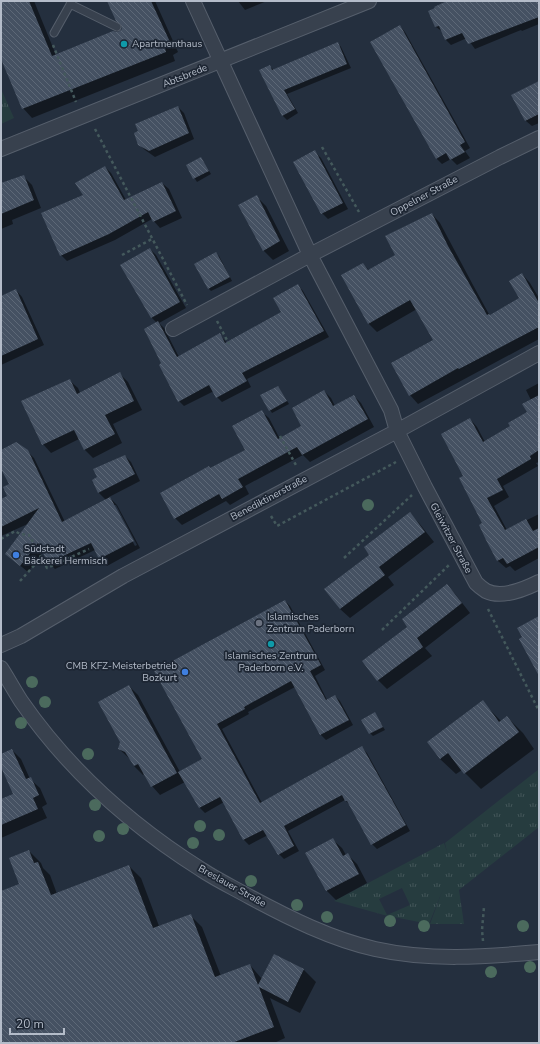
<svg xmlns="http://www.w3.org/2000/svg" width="540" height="1044" font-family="'Nunito Sans',sans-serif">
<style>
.grass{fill:url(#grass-tufts);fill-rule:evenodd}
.shadow{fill:#0007;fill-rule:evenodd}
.building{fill:url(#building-back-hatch)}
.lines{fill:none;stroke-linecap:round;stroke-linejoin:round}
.lane-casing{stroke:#565f6c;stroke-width:9}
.street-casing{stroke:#565f6c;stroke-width:16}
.path{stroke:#44595c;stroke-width:2.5;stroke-dasharray:3 3;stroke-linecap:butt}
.lane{stroke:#38414e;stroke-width:7}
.street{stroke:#38414e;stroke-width:14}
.tree{fill:#4b6a5d}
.culture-dot{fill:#0f9aa8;stroke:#1d2633;stroke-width:1.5}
.shop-dot{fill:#3f7fe0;stroke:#1d2633;stroke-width:1.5}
.worship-dot{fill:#6b7280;stroke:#1d2633;stroke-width:1.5}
.labels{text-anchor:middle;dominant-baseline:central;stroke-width:3.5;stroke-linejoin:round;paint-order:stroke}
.poi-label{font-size:10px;fill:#b4bcc9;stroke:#1d2633;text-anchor:start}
.street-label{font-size:10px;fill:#b4bcc9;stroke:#1d2633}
</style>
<defs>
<pattern id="grass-tufts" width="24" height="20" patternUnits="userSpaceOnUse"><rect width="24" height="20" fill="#263c3f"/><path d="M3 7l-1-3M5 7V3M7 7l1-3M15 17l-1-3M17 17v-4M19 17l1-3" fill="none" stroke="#435659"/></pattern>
<pattern id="building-back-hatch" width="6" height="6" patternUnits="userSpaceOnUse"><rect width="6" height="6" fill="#455162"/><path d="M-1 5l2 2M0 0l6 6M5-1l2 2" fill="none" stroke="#5d6877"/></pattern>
</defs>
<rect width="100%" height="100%" fill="#242f3e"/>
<!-- grass -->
<path class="grass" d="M1,89L14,118L1,124Z
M539,769V827L459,890L464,924H430L443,889L429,924L384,915L334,901L444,843L447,852L445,843ZM402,888L410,905L387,915L379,899Z"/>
<!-- shadow -->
<path class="shadow" d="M1,1H34L56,55L120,32L123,29L122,26L108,1H155L178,52L173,55L175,61L32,118L23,108L1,56Z
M238,1H267L245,10Z
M450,1H539V24L522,31L521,30L475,49L467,38L451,45L446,40L443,32L436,27L430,11Z
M400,26L405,32L470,148L465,151L470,158L457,165L451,159L442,164L436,158Z
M338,43L341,47L351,68L287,94L298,113L287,120L283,116L261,70L269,66L274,70Z
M539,82V123L532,126L526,121L512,96Z
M178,107L184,113L194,139L155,157L145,150L139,144Z
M315,152L321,158L348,209L328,219L322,213Z
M201,158L211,174L197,182L187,166Z
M105,167L111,173L126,200L162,183L169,189L182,218L160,228L152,219L115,240L67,261L61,255L84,196Z
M24,177L32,185L41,208L12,220L13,224L1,229V186Z
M256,196L266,206L289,251L273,260L263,250Z
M432,214L440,223L473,285L490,316L521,299L522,274L530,283L539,298V339L418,404L410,395L434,340L417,309L377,332L368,323L363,264L369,270L396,255Z
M150,249L156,255L186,308L159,323L164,328L179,357L220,335L227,343L282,313L298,285L303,291L329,337L247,379L251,387L222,402L217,397L214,391L184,406L179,401L163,364L157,323L152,318Z
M216,254L219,256L232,281L211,291L209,289Z
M16,290L22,297L44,345L1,365V297Z
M120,374L128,382L142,410L113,424L122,443L93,458L85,450L79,439L51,453L43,444L69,380L78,388L80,393Z
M539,383V462L536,463L538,466L503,486L509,497L494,506L507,530L539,514V558L515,571L510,566L506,568L498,561L480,525L483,523L465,476L470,419L477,427L485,442L511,427L528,413L531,400L526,390Z
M278,387L289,404L272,413L270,410Z
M324,391L331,398L335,406L354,396L361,403L374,427L310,462L303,455L245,486L249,494L230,505L226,501L182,525L175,518L210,469L246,450L261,411L269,418L280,439L303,426Z
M1,451H27L34,458L65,522L106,500L99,493L93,481L125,456L131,462L140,481L109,497L117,505L140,548L107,566L100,559L95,550L55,569L49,563L43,552L28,572L6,554L30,523L1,536V500L9,497L10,485L1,466ZM113,505H116L137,545L135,546Z
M410,514L419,523L434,542L388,577L394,585L350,618L340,609L370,555Z
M447,585L456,595L470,613L425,648L432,656L387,689L378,680L408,627Z
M285,601L290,606L325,670L315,676L327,700L335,696L340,701L353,725L326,740L321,735L295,687L248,712L249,714L222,729L262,803L362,748L367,753L410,831L377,849L372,844L350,805L345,800L288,831L299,851L284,859L279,854L268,835L249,845L244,840L224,802L205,813L200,808L185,782L160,795L152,786L144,774L143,775L134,766L130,759L119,749L129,686L138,695L180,772L203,759L156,672Z
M482,702L501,721L507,717L523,733L534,749L481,789L462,770L456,774L440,759Z
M375,714L385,730L373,736L370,733Z
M12,750L21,759L30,779L40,788L47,804L42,807L47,818L1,838V800L14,794L1,764V755Z
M332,839L342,848L346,855L347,854L357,864L367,883L336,900L327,891L307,853Z
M29,851L41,863L43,868L50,875L57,894L129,866L141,878L159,926L190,915L202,927L221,976L250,965L262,979L274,955L304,970L316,982L300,1013L270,998L285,1038L274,1043H1V892L20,885Z"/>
<!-- building -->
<path class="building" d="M1,1H29L52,56L113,31L117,32L120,31L122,29L121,25L116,21L107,1H151L170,42L164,45L166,52L22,109L1,59Z
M447,1H539V17L468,44L462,33L445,40L439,26L435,27L428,11L435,8L434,7Z
M400,25L465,142L460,145L465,152L450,160L446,153L436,159L370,42Z
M338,42L347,64L284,90L295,109L282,116L259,70L270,65L272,70Z
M539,81V114L525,121L511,95Z
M178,106L189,133L149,151L138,145L134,133L138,131L135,124Z
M315,150L343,203L321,214L293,162Z
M201,157L209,171L193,179L186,165Z
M105,166L124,200L162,182L176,211L153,222L148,212L109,234L60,256L41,213L83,195L75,183Z
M24,175L34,200L1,214V183Z
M257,195L280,241L263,251L238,205Z
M432,213L448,246L487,315L489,314L490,315L519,298L509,281L522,273L539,303V327L459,369L458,368L409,396L391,363L433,340L410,300L368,324L341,275L363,263L368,270L395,255L385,236Z
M150,248L180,302L151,318L120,265Z
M216,252L230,277L208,289L194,264Z
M298,284L324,331L242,373L247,381L216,398L209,385L178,402L159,365L161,363L144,329L158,321L177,357L220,333L225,343L281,312L273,298Z
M16,289L38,339L1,356V296Z
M120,372L134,401L105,415L115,434L84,450L74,430L42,445L21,401L70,379L77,394Z
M278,386L287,401L269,411L260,395Z
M324,390L333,406L354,395L368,419L302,455L297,447L238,479L243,487L222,499L219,494L174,519L160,493L209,466L210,468L245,450L232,426L262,410L278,439L301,426L292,408Z
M539,395V450L530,456L531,459L497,479L503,490L487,498L505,530L526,519L533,531L539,528V547L507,564L503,558L497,561L486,540L479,525L482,523L459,478L463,476L441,434L470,418L483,442L510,426L508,423L527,412L522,404Z
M16,442L28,450L62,522L110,497L134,541L99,559L91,543L48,563L38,543L20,566L5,554L39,508L1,527V499L7,496L3,487L9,484L1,469V450Z
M125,455L135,474L98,493L92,480L97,477L93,469Z
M410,512L425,532L379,567L385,575L340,609L324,589L369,555L364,547Z
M447,584L462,603L417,638L423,647L377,681L362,661L407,627L402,619Z
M285,600L321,665L310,671L326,700L335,695L349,720L320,735L291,681L244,707L245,709L217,724L260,803L362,746L406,825L371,845L347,801H345L342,795L284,826L294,846L278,855L263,830L243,840L220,797L199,808L178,772L202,759L154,671Z
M539,616V676L519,639L522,637L517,628Z
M129,685L177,773L151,787L138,764L134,766L125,752L118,749L120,742L98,702Z
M483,700L499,722L507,716L519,732L464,774L448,753L440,759L427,742Z
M375,712L383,727L369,734L361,720Z
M12,749L26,779L31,777L39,795L33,798L38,809L1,825V799L13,794L1,767V754Z
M333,838L343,856L348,853L359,874L326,891L305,853Z
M29,850L34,863L38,862L51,895L129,865L153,928L191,914L215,977L250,964L258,985L274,954L304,969L288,1002L259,987L274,1027L232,1043H1V891L19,884L9,858Z"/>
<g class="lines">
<!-- lane casing -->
<g class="lane-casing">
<path id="lane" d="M70,4L117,27
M54,33L72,1"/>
</g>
<!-- street casing -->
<g class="street-casing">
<path id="street" d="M193,1L310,255L391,410L397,431L425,487L476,583C479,586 483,589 486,591C502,599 525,589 539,582
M1,149L369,1
M173,329L310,255L500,157L539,138
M1,645L21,636L123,576L397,431L539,353
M1,668C8,679 14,690 21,701C68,769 132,826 202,870C217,880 234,888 250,897C289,918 331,939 375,949C429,961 484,957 539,952"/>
</g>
<!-- path -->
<path class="path" d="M53,45L76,102
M95,129L187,305
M322,147L359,212
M122,255L152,239
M217,321L229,344
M280,436L297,467
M271,516L277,526L396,462
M1,539L15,531L20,534L29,535L47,568L89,549
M344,558L412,495
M20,581L41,558
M488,609L539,711
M382,630L449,565
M483,941L482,930L484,907"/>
<!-- lane -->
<use href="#lane" class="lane"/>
<!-- street -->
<use href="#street" class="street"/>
</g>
<!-- trees -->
<g class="tree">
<circle cx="368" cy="505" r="6"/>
<circle cx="32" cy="682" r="6"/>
<circle cx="45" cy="702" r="6"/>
<circle cx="21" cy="723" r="6"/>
<circle cx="88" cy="754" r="6"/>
<circle cx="95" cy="805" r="6"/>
<circle cx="200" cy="826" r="6"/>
<circle cx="123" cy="829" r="6"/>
<circle cx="219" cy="835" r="6"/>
<circle cx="99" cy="836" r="6"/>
<circle cx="193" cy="843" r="6"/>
<circle cx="251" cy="881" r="6"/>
<circle cx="297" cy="905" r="6"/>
<circle cx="327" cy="917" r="6"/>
<circle cx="390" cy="921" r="6"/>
<circle cx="424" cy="926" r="6"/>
<circle cx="523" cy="926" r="6"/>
<circle cx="530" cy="967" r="6"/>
<circle cx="491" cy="972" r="6"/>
</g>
<!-- markers -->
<g class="culture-dot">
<circle cx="124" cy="44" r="4"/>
<circle cx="271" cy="644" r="4"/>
</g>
<g class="shop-dot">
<circle cx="16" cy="555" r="4"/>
<circle cx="185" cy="672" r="4"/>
</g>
<circle class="worship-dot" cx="259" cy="623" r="4"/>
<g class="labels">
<!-- poi labels -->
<g class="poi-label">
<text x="132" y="44">Apartmenthaus</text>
<text x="24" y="549">Südstadt<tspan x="24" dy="12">Bäckerei Hermisch</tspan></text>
<text x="267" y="617">Islamisches<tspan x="267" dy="12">Zentrum Paderborn</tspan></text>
<text x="271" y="656" text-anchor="middle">Islamisches Zentrum<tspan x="271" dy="12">Paderborn e.V.</tspan></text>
<text x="177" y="666" text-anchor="end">CMB KFZ-Meisterbetrieb<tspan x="177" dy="12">Bozkurt</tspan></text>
</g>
<!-- street labels -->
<g class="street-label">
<text transform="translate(185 76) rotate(-22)">Abtsbrede</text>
<text transform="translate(424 196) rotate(-28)">Oppelner Straße</text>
<text transform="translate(269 498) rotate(-28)">Benediktinerstraße</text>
<text transform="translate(451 538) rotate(62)">Gleiwitzer Straße</text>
<text transform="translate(232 886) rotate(29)">Breslauer Straße</text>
</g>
</g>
<!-- border -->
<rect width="540" height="1044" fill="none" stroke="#b4bcc9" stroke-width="4"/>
<!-- scale -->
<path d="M10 1028v6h54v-6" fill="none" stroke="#b4bcc9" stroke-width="2"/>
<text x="16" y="1028" font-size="12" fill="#b4bcc9" stroke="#1d2633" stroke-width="3" paint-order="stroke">20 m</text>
</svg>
